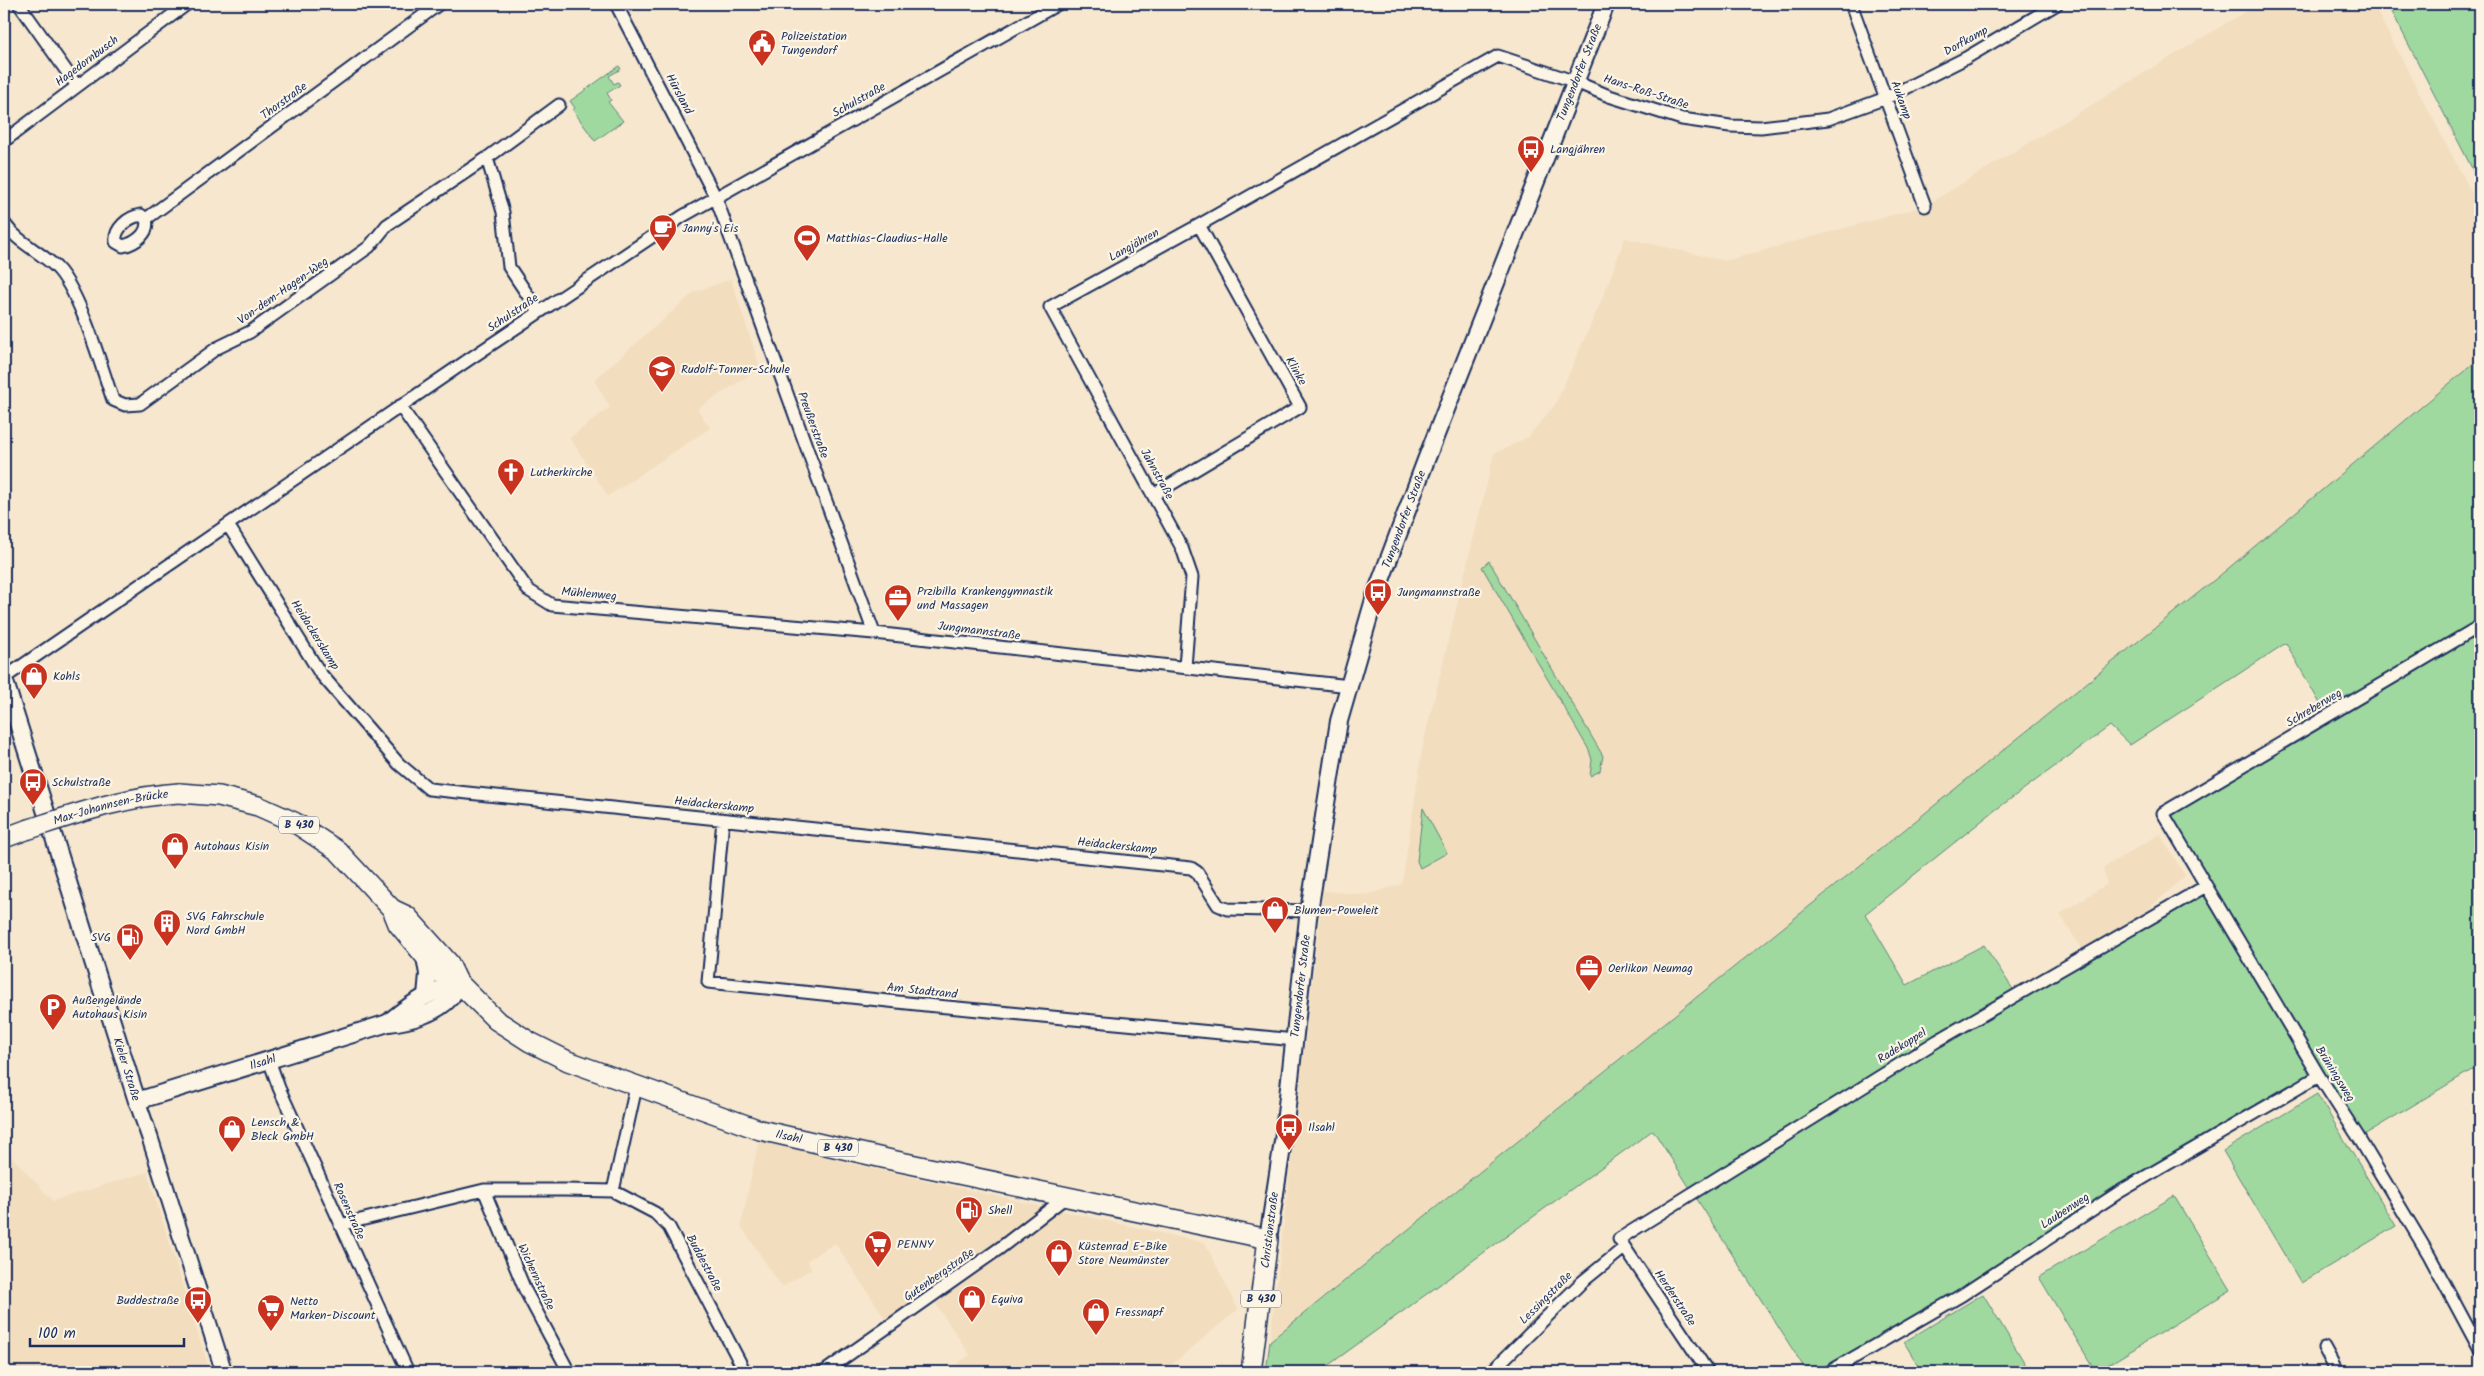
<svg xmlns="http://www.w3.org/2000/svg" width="2484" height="1376" font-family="Kalam,sans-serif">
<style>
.built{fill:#f2ddbe}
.green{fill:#a0d99f;stroke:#5e847e;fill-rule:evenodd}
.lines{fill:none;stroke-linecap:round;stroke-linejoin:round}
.minor-casing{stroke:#1b2f5e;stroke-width:15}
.tertiary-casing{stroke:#1b2f5e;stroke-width:19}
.secondary-casing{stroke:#1b2f5e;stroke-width:20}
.primary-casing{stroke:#1b2f5e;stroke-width:22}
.minor{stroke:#fcf5e5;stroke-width:11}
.tertiary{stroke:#fcf5e5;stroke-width:15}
.secondary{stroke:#fcf5e5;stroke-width:16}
.primary{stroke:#fcf5e5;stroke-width:19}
.primary-bridge-casing{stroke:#1b2f5e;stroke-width:22;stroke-linecap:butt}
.primary-bridge{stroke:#fcf5e5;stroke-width:19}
.labels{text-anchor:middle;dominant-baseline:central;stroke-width:4.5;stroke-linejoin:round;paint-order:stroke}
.shield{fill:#fcf5e5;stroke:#5e6a86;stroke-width:1}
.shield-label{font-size:11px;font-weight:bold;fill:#1b2f5e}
.poi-label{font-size:12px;fill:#1b2f5e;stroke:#fcf5e5;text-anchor:start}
.street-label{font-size:12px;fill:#1b2f5e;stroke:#fcf5e5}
</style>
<rect width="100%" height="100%" fill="#f6e7ce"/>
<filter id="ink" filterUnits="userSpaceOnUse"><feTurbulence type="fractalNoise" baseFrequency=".02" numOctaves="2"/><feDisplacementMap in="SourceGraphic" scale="10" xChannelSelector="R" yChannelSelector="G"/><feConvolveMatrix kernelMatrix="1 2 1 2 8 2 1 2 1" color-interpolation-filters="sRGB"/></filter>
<g filter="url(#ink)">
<!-- built -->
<path class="built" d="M2258,4H2373L2480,209V358L2218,577L1270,1341L1323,891L1367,895L1402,884L1423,745L1494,454L1528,437L1555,405L1601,302L1625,238L1725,261L1925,206Z
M731,279L760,368L697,409L710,428L608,496L570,438L610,407L594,380L695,292Z
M2160,834L2185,876L2142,915L2082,950L2060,914L2107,884L2103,868Z
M759,1139L853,1164L1205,1243L1238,1309L1163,1372H945L970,1355L930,1295L889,1324L835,1243L807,1260L811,1269L782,1287L741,1226Z
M4,1149L53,1201L147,1172L210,1372H4Z"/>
<!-- green -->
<path class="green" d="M2388,4H2480V184Z
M619,66L621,69L609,76L614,84L618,82L620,85L607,93L611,100L608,102L623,121L595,141L573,110L575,108L570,101Z
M2480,358V1065L2359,1138L2319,1076L1829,1372H1807L1653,1130L1319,1372H1266L1270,1341L2218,577ZM2286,643L2327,716L2163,813L2206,886L2016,994L1984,945L1907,985L1865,914L1994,811L2110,726L2130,745Z
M1489,561L1603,756L1600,771L1590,776L1592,760L1589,750L1482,567Z
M1423,808L1447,853L1420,868L1417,861Z
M2317,1094L2396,1226L2301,1283L2223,1151Z
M2174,1196L2231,1290L2096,1372L2039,1277Z
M1983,1294L2030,1372H1922L1904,1342Z"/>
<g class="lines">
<!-- minor casing -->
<g class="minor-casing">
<path id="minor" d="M19,4L77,86
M616,4L716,198L874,633
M1851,4L1925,206
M4,141L187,4
M487,158L503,212L509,267L539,312
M141,215L146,219C150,233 136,243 123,246L116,242C114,229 128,217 141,215Z
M146,219L439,4
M4,223C17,242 39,251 56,267C80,291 101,366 113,400L125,405L140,404L217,348L250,332L369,247L387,225L487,158L559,105
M400,406L528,590L552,605L874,633L1350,686
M1153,495L1300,407L1199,225
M228,525L320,673L399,764L429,789L1191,868L1197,872L1218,905L1227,909L1309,911
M2480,626L2163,813L2319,1076L2359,1138L2429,1255L2480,1350
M1185,667L1192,577L1182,548L1050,307L1199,225L1498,56L1576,82L1609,96L1682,119L1730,126L1761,127L1828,119L1886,98L1966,58L2057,4
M4,678L468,360L683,216L1058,4
M723,820L708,982L926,1005L1295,1040
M269,1060L279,1088L408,1372
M484,1190L525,1290L569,1372
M613,1191L636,1087
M340,1225L484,1190H564L613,1191L655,1213L669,1227L745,1372
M2324,1348L2337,1372
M824,1372L1000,1248L1066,1197
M1491,1372L1582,1282L1624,1248
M1708,1372L1619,1239L1937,1041L2206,886
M1829,1372L1962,1295L2121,1191L2319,1076"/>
</g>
<!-- tertiary casing -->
<g class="tertiary-casing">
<path id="tertiary" d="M137,1101L150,1138L224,1372"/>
</g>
<!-- secondary casing -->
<g class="secondary-casing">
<g id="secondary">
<path id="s1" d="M4,679L137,1101L388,1023C409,1021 436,1014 451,997C454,993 456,987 458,982"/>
<path d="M425,957L428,974L426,996"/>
<path d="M388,1023C408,1005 432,991 458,982"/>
<path id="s2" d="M1268,1239L1283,1141L1308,918L1339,721L1375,596L1426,460L1606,4"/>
</g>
</g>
<!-- primary casing -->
<g class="primary-casing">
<g id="primary">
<path d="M179,793L219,796L258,806L294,822L338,851L392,909L398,924L438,972L458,982"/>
<path d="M4,838L26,830"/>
<path id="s3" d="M392,909L407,916L449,963L458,982L496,1020L530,1042L568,1061L760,1130L896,1161L1268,1239L1251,1372"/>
</g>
</g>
<!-- minor -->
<use href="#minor" class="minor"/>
<!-- tertiary -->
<use href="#tertiary" class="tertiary"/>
<!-- secondary -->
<use href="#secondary" class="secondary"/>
<!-- primary -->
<use href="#primary" class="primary"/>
<!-- primary-bridge casing -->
<g class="primary-bridge-casing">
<g id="primary-bridge">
<path id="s4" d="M26,830C76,814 126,796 179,793"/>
</g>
</g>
<!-- primary-bridge -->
<use href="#primary-bridge" class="primary-bridge"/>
</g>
</g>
<!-- icons -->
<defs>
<g id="civic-pin" transform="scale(1.4375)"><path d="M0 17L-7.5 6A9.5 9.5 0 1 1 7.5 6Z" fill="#c8321e" stroke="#fcf5e5"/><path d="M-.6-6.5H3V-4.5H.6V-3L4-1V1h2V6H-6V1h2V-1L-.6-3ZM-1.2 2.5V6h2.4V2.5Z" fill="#fff"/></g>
<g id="bus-pin" transform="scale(1.4375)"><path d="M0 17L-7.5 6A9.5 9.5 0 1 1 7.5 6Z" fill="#c8321e" stroke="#fcf5e5"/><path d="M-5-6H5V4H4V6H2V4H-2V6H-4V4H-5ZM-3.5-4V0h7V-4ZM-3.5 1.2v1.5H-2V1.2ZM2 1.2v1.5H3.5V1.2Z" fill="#fff"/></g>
<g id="cafe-pin" transform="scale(1.4375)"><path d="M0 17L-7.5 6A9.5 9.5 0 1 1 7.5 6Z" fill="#c8321e" stroke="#fcf5e5"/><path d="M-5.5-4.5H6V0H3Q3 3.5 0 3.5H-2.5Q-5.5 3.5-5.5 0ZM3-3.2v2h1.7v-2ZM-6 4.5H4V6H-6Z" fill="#fff"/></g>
<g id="stadium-pin" transform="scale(1.4375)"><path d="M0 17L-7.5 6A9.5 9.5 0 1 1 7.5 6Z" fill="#c8321e" stroke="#fcf5e5"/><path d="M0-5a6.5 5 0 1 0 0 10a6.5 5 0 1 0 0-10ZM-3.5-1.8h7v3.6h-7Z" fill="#fff"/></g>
<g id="school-pin" transform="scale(1.4375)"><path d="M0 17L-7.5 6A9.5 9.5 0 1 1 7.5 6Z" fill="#c8321e" stroke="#fcf5e5"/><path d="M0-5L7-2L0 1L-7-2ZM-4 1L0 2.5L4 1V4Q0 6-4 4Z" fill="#fff"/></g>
<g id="church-pin" transform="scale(1.4375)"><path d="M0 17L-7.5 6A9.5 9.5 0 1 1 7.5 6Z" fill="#c8321e" stroke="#fcf5e5"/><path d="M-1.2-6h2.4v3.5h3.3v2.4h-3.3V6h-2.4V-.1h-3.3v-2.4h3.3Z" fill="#fff"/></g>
<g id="office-pin" transform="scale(1.4375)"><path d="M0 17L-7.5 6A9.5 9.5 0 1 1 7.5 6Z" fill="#c8321e" stroke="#fcf5e5"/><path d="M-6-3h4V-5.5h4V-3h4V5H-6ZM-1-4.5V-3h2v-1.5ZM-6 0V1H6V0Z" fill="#fff"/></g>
<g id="shop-pin" transform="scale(1.4375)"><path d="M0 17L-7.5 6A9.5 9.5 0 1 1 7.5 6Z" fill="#c8321e" stroke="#fcf5e5"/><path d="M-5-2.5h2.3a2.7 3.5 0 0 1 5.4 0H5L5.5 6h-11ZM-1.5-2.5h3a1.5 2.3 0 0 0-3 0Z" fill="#fff"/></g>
<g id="building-pin" transform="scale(1.4375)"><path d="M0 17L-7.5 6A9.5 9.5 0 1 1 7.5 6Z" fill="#c8321e" stroke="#fcf5e5"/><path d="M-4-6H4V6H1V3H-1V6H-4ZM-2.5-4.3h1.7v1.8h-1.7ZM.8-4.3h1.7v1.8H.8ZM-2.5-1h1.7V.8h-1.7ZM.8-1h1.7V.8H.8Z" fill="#fff"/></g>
<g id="fuel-pin" transform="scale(1.4375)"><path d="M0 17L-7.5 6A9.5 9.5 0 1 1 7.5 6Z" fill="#c8321e" stroke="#fcf5e5"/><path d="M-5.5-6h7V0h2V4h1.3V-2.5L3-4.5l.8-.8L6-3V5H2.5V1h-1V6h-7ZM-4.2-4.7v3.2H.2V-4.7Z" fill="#fff"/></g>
<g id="parking-pin" transform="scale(1.4375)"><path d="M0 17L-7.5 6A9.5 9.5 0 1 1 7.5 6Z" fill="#c8321e" stroke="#fcf5e5"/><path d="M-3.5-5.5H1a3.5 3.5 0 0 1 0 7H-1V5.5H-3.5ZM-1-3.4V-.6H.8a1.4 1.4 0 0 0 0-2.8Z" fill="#fff"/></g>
<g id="supermarket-pin" transform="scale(1.4375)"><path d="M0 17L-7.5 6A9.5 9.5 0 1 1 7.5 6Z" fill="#c8321e" stroke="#fcf5e5"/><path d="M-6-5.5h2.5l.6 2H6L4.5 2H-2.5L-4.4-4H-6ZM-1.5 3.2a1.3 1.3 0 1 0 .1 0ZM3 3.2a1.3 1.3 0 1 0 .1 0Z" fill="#fff"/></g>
</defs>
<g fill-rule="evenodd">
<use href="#civic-pin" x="762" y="43"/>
<use href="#bus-pin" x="1531" y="149"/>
<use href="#cafe-pin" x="663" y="228"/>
<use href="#stadium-pin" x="807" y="238"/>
<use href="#school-pin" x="662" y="369"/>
<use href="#church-pin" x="511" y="472"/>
<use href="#bus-pin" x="1378" y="592"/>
<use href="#office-pin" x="898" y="598"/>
<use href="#shop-pin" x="34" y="676"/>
<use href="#bus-pin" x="33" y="782"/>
<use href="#shop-pin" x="175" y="846"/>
<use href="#shop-pin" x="1275" y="910"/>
<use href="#building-pin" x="167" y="923"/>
<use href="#fuel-pin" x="130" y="937"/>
<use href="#office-pin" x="1589" y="968"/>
<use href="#parking-pin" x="53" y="1007"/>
<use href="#bus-pin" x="1289" y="1127"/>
<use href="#shop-pin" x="232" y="1129"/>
<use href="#fuel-pin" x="969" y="1210"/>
<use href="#supermarket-pin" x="878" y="1244"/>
<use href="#shop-pin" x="1059" y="1253"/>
<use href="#shop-pin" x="972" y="1299"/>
<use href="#bus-pin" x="198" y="1300"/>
<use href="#supermarket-pin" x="271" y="1308"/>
<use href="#shop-pin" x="1096" y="1312"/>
</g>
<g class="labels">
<!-- shield labels -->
<g class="shield">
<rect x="279" y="816.5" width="40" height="17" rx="4"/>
<rect x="818" y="1139.5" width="40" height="17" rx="4"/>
<rect x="1241" y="1290.5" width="40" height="17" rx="4"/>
</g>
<g class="shield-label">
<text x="299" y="825">B 430</text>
<text x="838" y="1148">B 430</text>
<text x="1261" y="1299">B 430</text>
</g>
<!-- poi labels -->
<g class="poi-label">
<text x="781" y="36">Polizeistation<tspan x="781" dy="14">Tungendorf</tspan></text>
<text x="1550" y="149">Langjähren</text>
<text x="682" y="228">Janny's Eis</text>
<text x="826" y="238">Matthias-Claudius-Halle</text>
<text x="681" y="369">Rudolf-Tonner-Schule</text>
<text x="530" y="472">Lutherkirche</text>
<text x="917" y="591">Przibilla Krankengymnastik<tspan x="917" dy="14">und Massagen</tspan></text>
<text x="1397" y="592">Jungmannstraße</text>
<text x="53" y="676">Kohls</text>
<text x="52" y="782">Schulstraße</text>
<text x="194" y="846">Autohaus Kisin</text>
<text x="1294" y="910">Blumen-Poweleit</text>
<text x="186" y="916">SVG Fahrschule<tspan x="186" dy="14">Nord GmbH</tspan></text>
<text x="111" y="937" text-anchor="end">SVG</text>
<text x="1608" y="968">Oerlikon Neumag</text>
<text x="72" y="1000">Außengelände<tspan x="72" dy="14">Autohaus Kisin</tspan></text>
<text x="251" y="1122">Lensch &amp;<tspan x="251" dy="14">Bleck GmbH</tspan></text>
<text x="1308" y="1127">Ilsahl</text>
<text x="988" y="1210">Shell</text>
<text x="897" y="1244">PENNY</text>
<text x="1078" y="1246">Küstenrad E-Bike<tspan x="1078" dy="14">Store Neumünster</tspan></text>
<text x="991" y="1299">Equiva</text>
<text x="179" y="1300" text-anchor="end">Buddestraße</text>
<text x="290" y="1301">Netto<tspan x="290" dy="14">Marken-Discount</tspan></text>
<text x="1115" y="1312">Fressnapf</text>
</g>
<!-- street labels -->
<g class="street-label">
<text transform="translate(1966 41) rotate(-29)">Dorfkamp</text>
<text transform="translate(87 61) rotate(-37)">Hagedornbusch</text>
<text stroke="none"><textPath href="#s2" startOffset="1215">Tungendorfer Straße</textPath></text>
<text transform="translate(1646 92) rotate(18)">Hans-Roß-Straße</text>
<text transform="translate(679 94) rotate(62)">Hürsland</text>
<text transform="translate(859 100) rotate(-29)">Schulstraße</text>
<text transform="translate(1901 100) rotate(70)">Aukamp</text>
<text transform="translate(284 101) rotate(-36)">Thorstraße</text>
<text transform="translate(1134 245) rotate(-29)">Langjähren</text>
<text transform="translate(283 291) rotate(-35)">Von-dem-Hagen-Weg</text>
<text transform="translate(513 313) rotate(-34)">Schulstraße</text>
<text transform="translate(1296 371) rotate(61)">Klinke</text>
<text transform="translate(813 425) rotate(70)">Preußerstraße</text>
<text transform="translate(1157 474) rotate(61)">Jahnstraße</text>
<text stroke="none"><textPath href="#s2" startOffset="735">Tungendorfer Straße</textPath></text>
<text transform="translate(589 594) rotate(5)">Mühlenweg</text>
<text transform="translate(979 631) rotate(7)">Jungmannstraße</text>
<text transform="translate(315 635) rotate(58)">Heidackerskamp</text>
<text transform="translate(2314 708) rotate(-31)">Schreberweg</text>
<text transform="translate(714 805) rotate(6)">Heidackerskamp</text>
<text stroke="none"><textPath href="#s4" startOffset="88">Max-Johannsen-Brücke</textPath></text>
<text transform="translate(1117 846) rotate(6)">Heidackerskamp</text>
<text stroke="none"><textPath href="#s2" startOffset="255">Tungendorfer Straße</textPath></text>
<text transform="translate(922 991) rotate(6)">Am Stadtrand</text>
<text transform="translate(1902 1046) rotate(-32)">Radekoppel</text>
<text stroke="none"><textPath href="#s1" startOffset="574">Ilsahl</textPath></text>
<text stroke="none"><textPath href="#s1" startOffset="409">Kieler Straße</textPath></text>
<text transform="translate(2335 1074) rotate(58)">Brüningsweg</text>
<text stroke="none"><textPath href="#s3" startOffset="471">Ilsahl</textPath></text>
<text transform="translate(349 1211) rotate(66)">Rosenstraße</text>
<text transform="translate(2065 1211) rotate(-33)">Laubenweg</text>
<text transform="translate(1270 1230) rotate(-83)">Christianstraße</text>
<text transform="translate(704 1263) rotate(62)">Buddestraße</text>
<text transform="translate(939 1275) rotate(-35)">Gutenbergstraße</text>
<text transform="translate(536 1277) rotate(65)">Wichernstraße</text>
<text transform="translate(1546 1298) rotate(-45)">Lessingstraße</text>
<text transform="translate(1675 1298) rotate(56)">Herderstraße</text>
</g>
</g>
<!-- margin -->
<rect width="2484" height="1376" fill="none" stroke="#fcf5e5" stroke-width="20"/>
<rect x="10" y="10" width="2464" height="1356" fill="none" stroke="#1b2f5e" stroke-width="2" filter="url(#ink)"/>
<!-- scale -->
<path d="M30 1338v8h154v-8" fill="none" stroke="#1b2f5e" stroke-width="2.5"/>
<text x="38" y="1338" font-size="15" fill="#1b2f5e" stroke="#fcf5e5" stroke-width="4" paint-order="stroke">100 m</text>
</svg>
